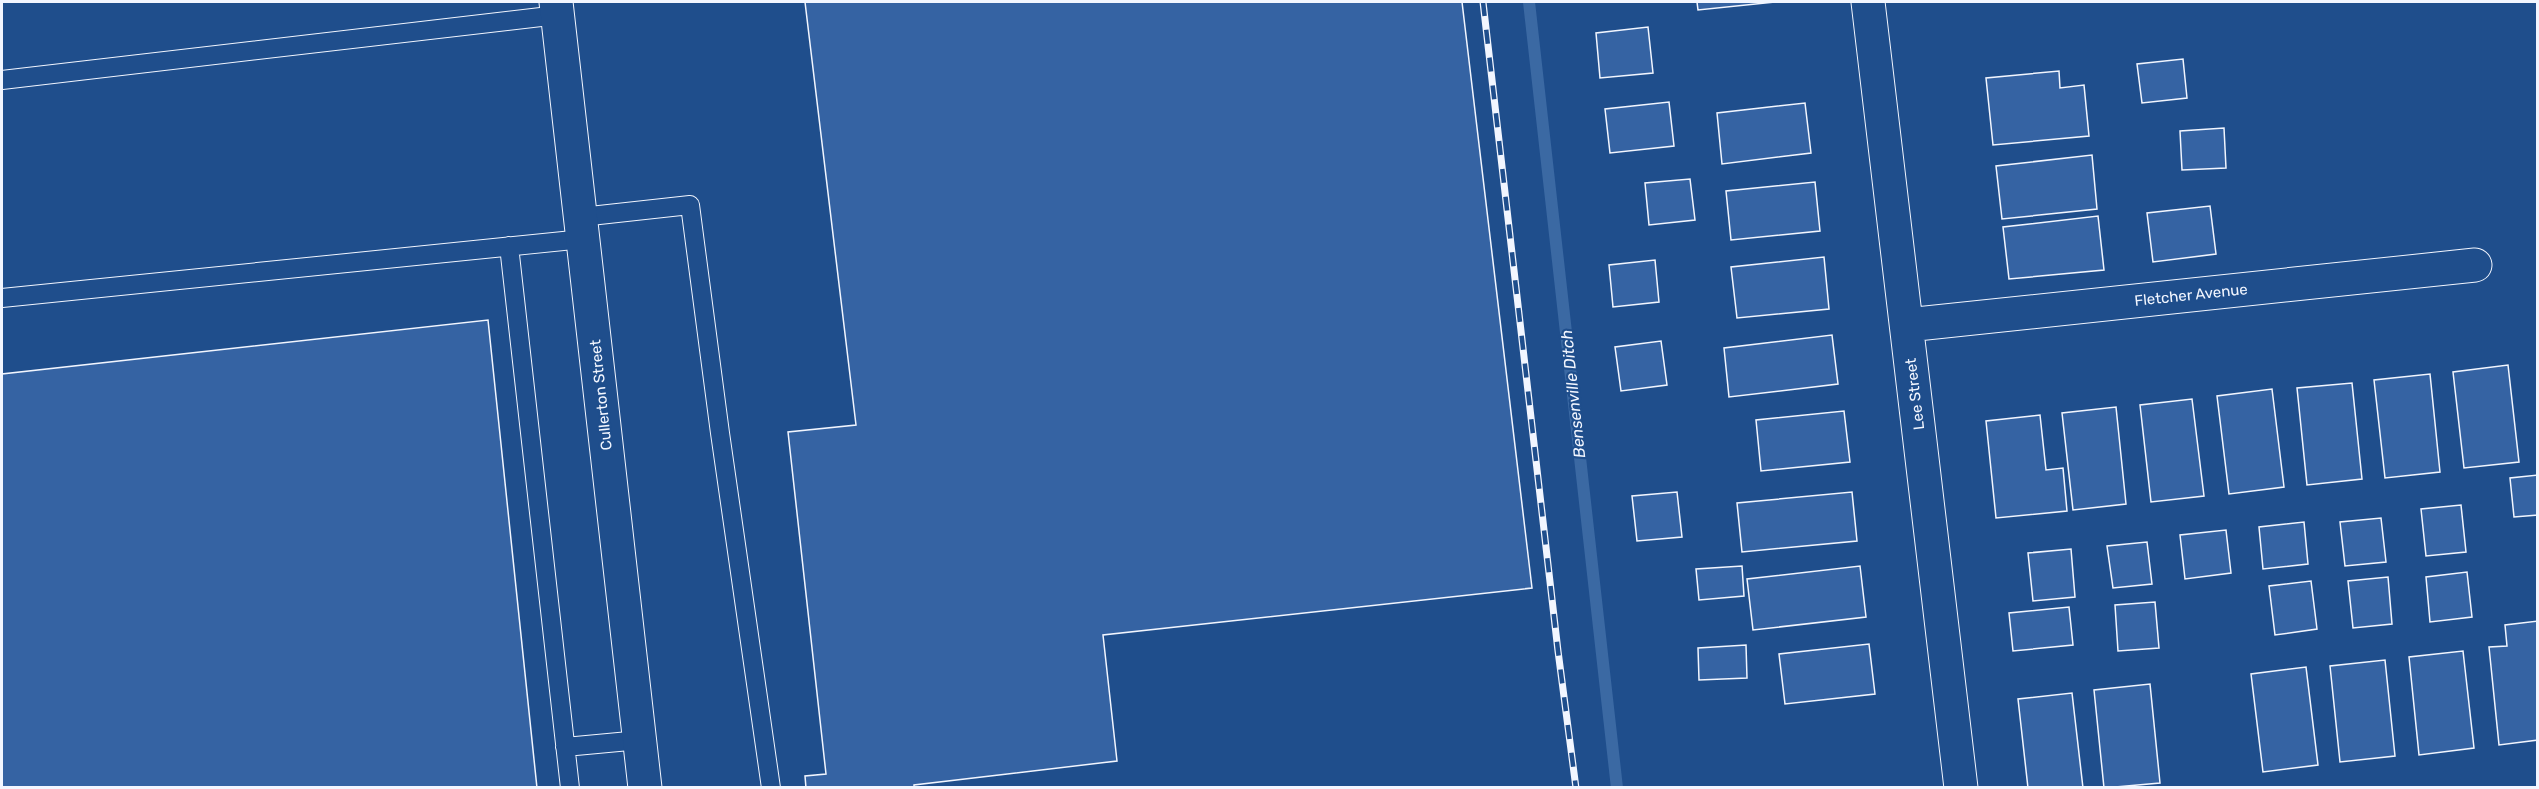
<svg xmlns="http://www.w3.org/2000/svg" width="2539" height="789" font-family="Rubik,sans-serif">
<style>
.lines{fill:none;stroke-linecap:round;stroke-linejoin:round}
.stream{stroke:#3b69a3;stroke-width:12}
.building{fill:#3563a3;stroke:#f2f6ff;stroke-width:1.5}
.lane-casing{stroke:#f2f6ff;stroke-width:20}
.street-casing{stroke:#f2f6ff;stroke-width:35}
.lane{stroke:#1f4e8c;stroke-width:18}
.street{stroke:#1f4e8c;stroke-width:33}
.rail-casing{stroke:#f2f6ff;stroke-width:7}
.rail{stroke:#1f4e8c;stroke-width:4.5;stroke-dasharray:14;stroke-linecap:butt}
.labels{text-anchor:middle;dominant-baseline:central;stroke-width:4.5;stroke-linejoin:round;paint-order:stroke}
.street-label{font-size:15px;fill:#f2f6ff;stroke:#1f4e8c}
.water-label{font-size:16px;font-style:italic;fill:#f2f6ff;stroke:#1f4e8c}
</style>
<rect width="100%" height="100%" fill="#1f4e8c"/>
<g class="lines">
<!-- stream -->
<path class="stream" d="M1529,2L1617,788"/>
</g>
<!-- building -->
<path class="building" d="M805,2H1462L1532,588L1103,635L1117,761L914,785V788H806L805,776L826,774L788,432L856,425Z
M1697,2H1775L1698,10Z
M1648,27L1653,73L1600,78L1596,33Z
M2183,59L2187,98L2142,103L2137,64Z
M2059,71L2060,88L2084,85L2089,136L1993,145L1986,78Z
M1669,102L1674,146L1610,153L1605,109Z
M1805,103L1811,153L1722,164L1717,113Z
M2224,128L2226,168L2182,170L2180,131Z
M2092,155L2097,209L2002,219L1996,166Z
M1690,179L1695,220L1649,225L1645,183Z
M1815,182L1820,231L1731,240L1726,191Z
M2210,206L2216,254L2153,262L2147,213Z
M2098,216L2104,270L2009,279L2003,227Z
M1824,257L1829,309L1737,318L1731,267Z
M1655,260L1659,302L1613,307L1609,265Z
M488,320L537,788H2V374Z
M1832,335L1838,384L1729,397L1724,348Z
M1661,341L1667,385L1621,391L1615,347Z
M2508,365L2519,462L2464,468L2453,372Z
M2430,374L2440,472L2385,478L2374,380Z
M2352,383L2362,479L2307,485L2297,388Z
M2272,389L2284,487L2229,494L2217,396Z
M2192,399L2204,496L2151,502L2140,405Z
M2116,407L2126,504L2073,510L2062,413Z
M1844,411L1850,462L1761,471L1756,420Z
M2040,415L2046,470L2063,468L2067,511L1996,518L1986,421Z
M2538,475V515L2514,517L2510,478Z
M1677,492L1682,537L1637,541L1632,496Z
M1852,492L1857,541L1742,552L1737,503Z
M2461,505L2466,552L2426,556L2421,509Z
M2381,518L2386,562L2345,566L2340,522Z
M2304,522L2308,564L2263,569L2259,527Z
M2226,530L2231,573L2185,579L2180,535Z
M2147,542L2152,584L2113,588L2107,546Z
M2071,549L2075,597L2033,601L2028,553Z
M1742,566L1744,596L1699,600L1696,569Z
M1860,566L1866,617L1753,630L1747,579Z
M2467,572L2472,617L2430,622L2426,577Z
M2388,577L2392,624L2353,628L2348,581Z
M2311,581L2317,629L2275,635L2269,586Z
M2155,602L2159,648L2118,651L2115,605Z
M2069,607L2073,645L2013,651L2009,613Z
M2538,621V740L2499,745L2489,647L2507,646L2505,625Z
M1869,644L1875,694L1785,704L1779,654Z
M1746,645L1747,678L1699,680L1698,648Z
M2463,651L2474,748L2419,755L2409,657Z
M2385,660L2395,756L2340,762L2330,666Z
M2306,667L2318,765L2263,772L2251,674Z
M2150,684L2160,783L2104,788L2094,690Z
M2072,693L2083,788H2028L2018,699Z"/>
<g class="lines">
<!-- lane casing -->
<g class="lane-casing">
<path id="lane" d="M2,80L558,15
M581,217L690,205L720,433L771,788
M509,246L570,788
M2,298L583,239
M565,747L640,740"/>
</g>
<!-- street casing -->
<g class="street-casing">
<path id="street" d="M556,2L645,788
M1868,2L1961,788
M1907,325L2475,265"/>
</g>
<!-- lane -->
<use href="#lane" class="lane"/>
<!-- street -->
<use href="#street" class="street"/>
<!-- rail casing -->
<g class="rail-casing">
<path id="rail" d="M1483,2L1558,651L1576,788"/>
</g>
<!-- rail -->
<use href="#rail" class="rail"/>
</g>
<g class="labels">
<!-- street labels -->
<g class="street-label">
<text transform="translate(2191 295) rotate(-6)">Fletcher Avenue</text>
<text transform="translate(1915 394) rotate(-97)">Lee Street</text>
<text transform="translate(601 395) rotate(-96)">Cullerton Street</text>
</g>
<!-- water labels -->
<g class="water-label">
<text transform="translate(1573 394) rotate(-96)">Bensenville Ditch</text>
</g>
</g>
<!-- border -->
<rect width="2539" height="789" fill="none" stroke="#f2f6ff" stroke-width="6"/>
</svg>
